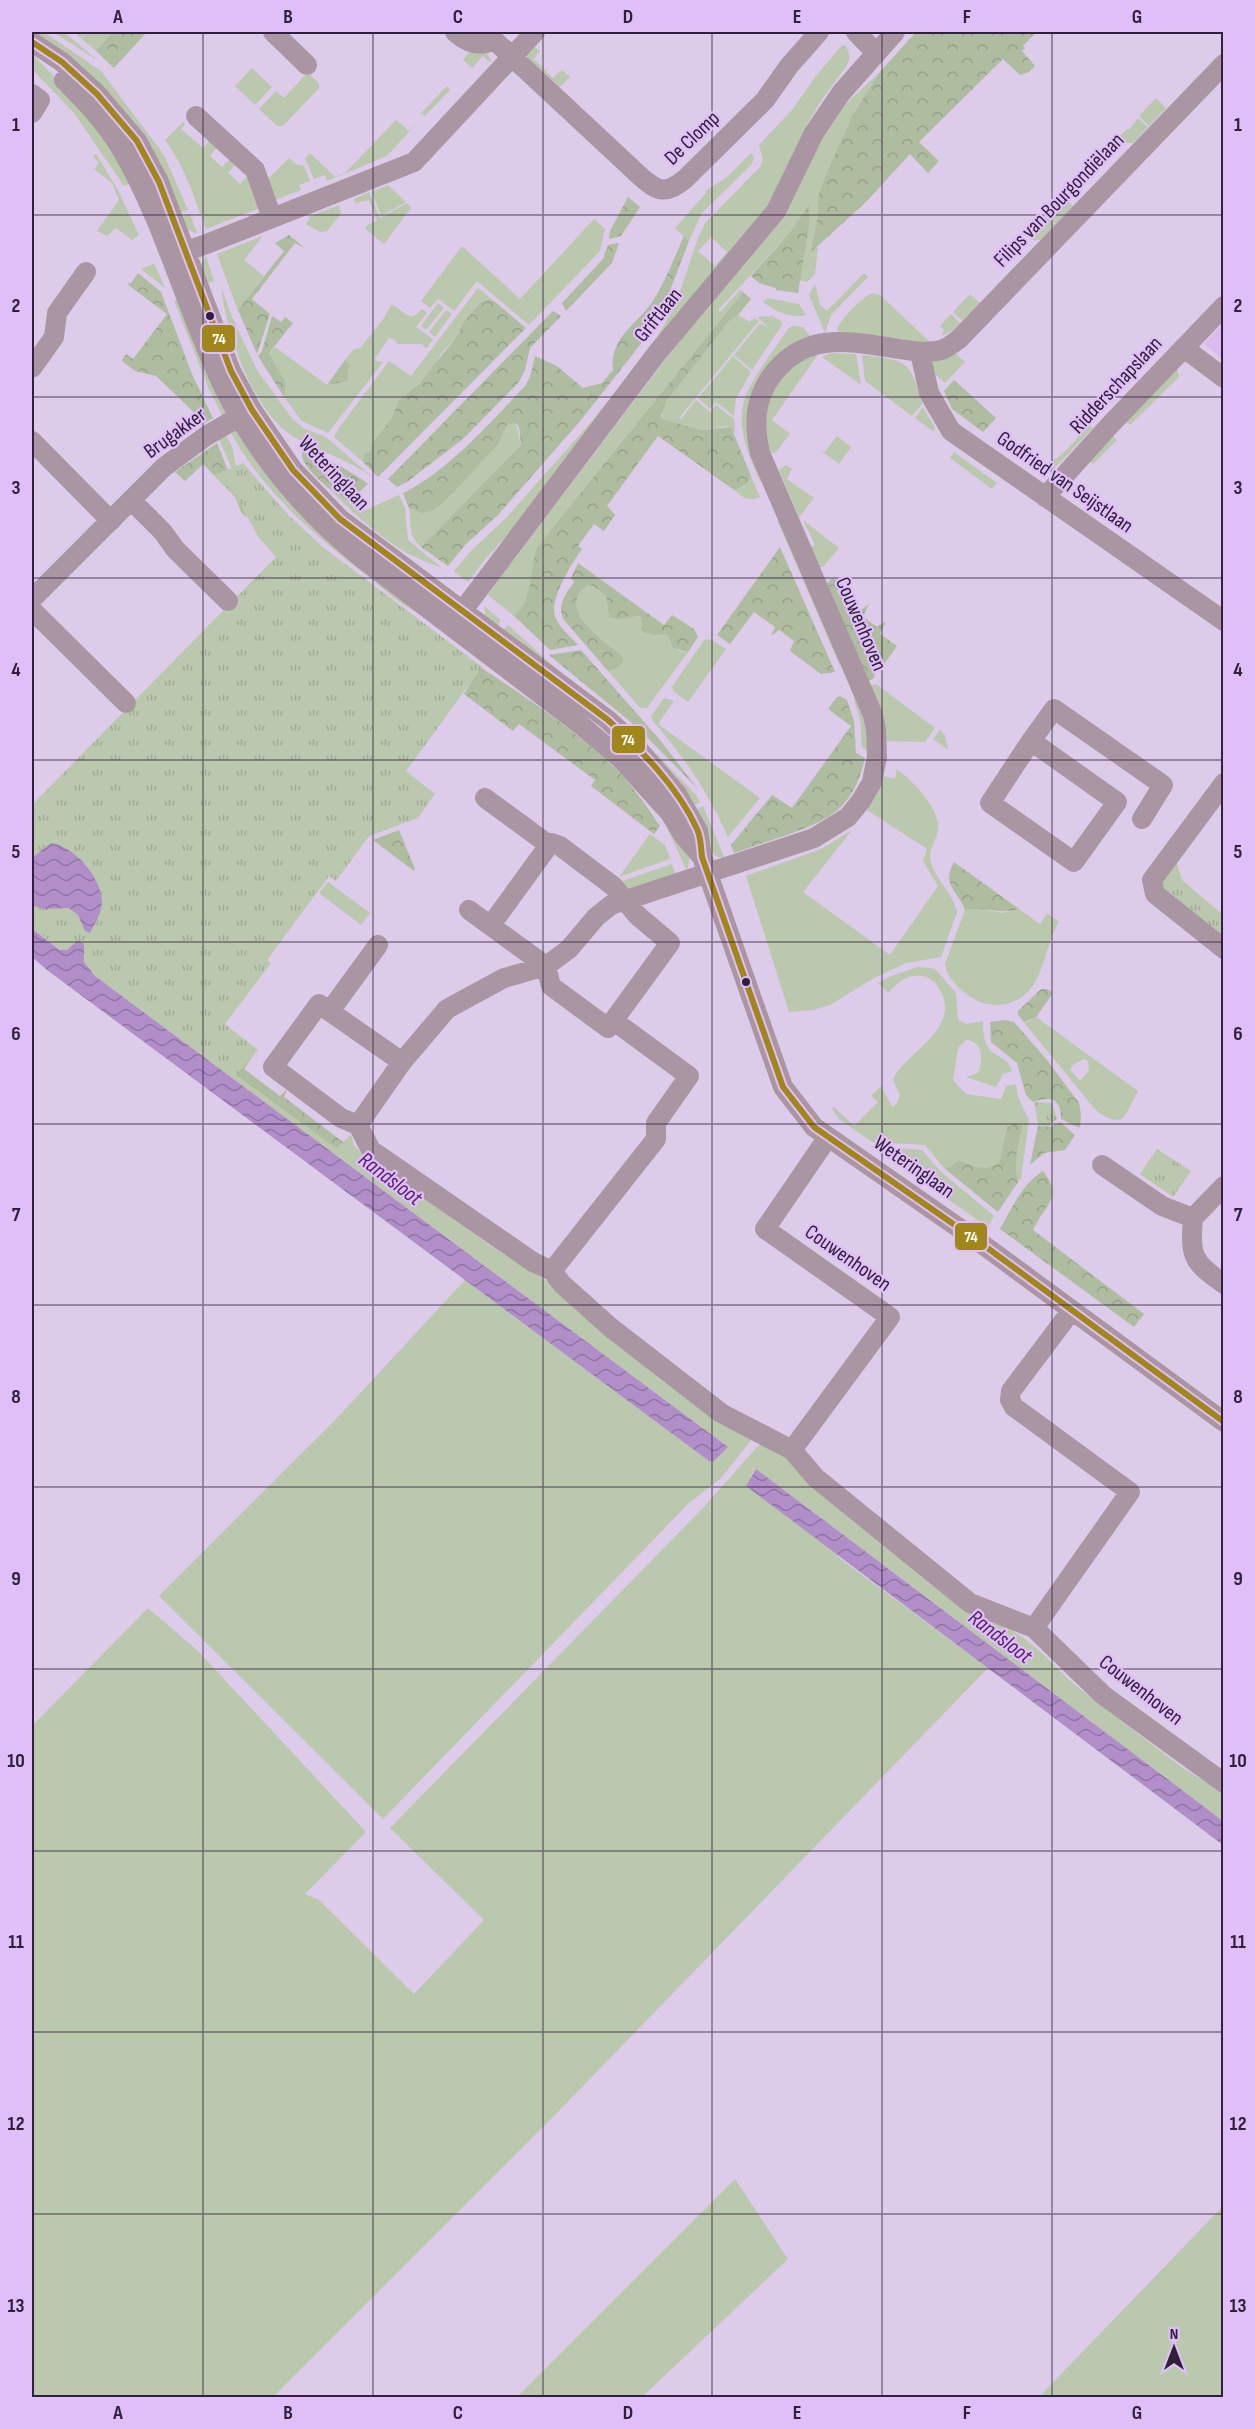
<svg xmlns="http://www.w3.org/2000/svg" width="1255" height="2429" font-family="'Sofia Sans Condensed',sans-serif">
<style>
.built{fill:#dbbaf2}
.green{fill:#bac8ad;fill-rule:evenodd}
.forest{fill:url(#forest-crowns)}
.park{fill:url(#park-tufts)}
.water{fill:url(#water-waves)}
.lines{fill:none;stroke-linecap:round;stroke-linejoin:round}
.minor{stroke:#aa96a3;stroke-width:20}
.bus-1-casing{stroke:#e0bef7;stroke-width:10}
.bus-1{stroke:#a1861b;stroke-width:6}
.grid{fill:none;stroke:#31203c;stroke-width:1.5;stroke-opacity:0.55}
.bus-dot{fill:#31203c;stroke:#e0bef7;stroke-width:2}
.labels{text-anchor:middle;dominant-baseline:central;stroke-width:4.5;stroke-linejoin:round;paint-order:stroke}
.street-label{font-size:21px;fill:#31203c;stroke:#e0bef7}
.water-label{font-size:22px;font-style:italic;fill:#572074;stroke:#e0bef7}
.line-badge{stroke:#e0bef7;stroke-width:2}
.badge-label{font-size:16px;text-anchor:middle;font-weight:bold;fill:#fff}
.neatline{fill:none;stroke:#31203c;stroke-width:2}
.grid-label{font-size:20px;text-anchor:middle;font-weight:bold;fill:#31203c}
</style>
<defs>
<pattern id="forest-crowns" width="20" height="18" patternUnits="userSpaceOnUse" patternTransform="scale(1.5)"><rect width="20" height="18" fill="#aebca0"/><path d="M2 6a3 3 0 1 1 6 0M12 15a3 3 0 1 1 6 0" fill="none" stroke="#96a18b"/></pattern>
<pattern id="park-tufts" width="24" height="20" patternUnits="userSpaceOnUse" patternTransform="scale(1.5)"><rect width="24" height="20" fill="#bac8ad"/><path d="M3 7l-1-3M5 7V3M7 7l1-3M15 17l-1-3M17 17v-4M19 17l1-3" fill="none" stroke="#a0ac96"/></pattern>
<pattern id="water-waves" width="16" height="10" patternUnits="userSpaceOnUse" patternTransform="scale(1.5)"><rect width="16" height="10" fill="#b18ec8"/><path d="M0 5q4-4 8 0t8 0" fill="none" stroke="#9174a4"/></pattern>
</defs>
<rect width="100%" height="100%" fill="#ddcbea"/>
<!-- built -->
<path class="built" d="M1223,324V359L1204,344Z"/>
<!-- green -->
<path class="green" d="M32,32H44L101,71L164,155L188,210L177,214Z
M53,32H64L102,64L97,60Z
M74,32H113L96,51Z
M842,45L846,46L850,57L847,65L823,98L808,123L773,197L753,226L511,531L486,558L468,582L454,571L471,551L506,518L592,421L654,342L675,306L698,238L706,222L760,167L763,160L759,145L792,110L816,76ZM711,237L727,252L715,266L698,251Z
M535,47L540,51L534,59L553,78L562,70L570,77L560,87L525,55Z
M470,51L486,52L491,60L489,62L483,56L472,68L463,60Z
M32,54L81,104L133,182L124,186L74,113L32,69Z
M252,68L272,87L255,105L235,86Z
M308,72L319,84V88L283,126H277L259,109L276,91L284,98Z
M879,73L852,116L823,181L818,197L817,220L810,251L818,247L815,274L807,282L799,280L809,226L810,205L788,235L718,310L720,312L740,290L743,292L537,547C533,571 533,599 514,616L488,595L492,588L688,330L841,108Z
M447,86L450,90L425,116L421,113Z
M1156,98L1166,108L1149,126L1139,116Z
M1138,118L1148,127L1133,143H1125L1119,137L1127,129L1129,130Z
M421,119L387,156L327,181L325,175L314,179L305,158L310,153L335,177L345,173L396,120L409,131Z
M183,122L185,124L181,129L203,148L211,139L218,146L210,156L222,167L231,158L236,164L228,173L240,184L248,175L260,208L206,229C195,199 184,165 165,140Z
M751,153L754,157L752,164L702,213L689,241L675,228L706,193L705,191L726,178Z
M96,154L118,190L139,235L132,240L116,228L107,236L97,231L119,200L112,183L94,169L99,163L93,156Z
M289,158L296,164L304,166L310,181L299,185L301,190L273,201L267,180Z
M388,185L406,202L381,216L372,192Z
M369,192L380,218L407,203L411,208L384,244L365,229L367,225L377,221L369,200L355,203L354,199Z
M1063,196L1073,206L1056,224L1046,214Z
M339,205L341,214L327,231L320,232L306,224L309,220L308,217Z
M190,214L197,233H196L186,229L178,218Z
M1045,216L1055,225L1040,240H1032L1027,235L1039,225L1038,224Z
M594,219L605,229L600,251L529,325L477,281L454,311L438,299L430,308L421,301L462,246L520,299Z
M263,236L244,260L264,276L238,311L217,254Z
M206,256L214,281L203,285L200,266Z
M153,264L155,265L165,288L141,269Z
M864,273L868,277L831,315L825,333L809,295L815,284L820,305L827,311Z
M221,287L233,319L257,370L293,420L305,429L326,437L372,477C349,459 319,452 294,437C252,411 227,334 221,287Z
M478,288L494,301L480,303L463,323L458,335L441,354L433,368L408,395L398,401L392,418L372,446L370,452L364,455L363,462L334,437L339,428L389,361L411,376Z
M873,293L880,295L931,343L837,331C838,321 863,296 873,293Z
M970,294L980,303L962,321L953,312Z
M182,298L228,410L223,417L208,387L174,301Z
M767,298L799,304L806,315C790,319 776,311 763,302Z
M438,303L444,308L426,330L421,326Z
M391,305C405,309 408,325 422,309L427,313L416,327L433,339L426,349L422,344H398L394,339L389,338L375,358L376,361L383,362L328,433L302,421L284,397L286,386L269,353L275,347L327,385L347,381V372L350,368L345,360L354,349L360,348L384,318Z
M446,310L452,314L435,337L429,332Z
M951,314L960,323L952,331L941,336L944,330L940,326Z
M738,315L750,322L754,318L759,321L679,418L681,419L696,400L710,412L716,405L734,419L735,433L728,426L701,430L663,419L662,411L666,402L729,321Z
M772,316L781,321L782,325L752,370L734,355L760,323L769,328L757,317Z
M792,326L803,327L810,336L767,370L765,480L760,481C724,404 745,393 788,329Z
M816,351L817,356L772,420L790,434L775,453L769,452L763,430L769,396L787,369Z
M954,352L965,362L945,383L930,369C933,357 944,356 954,352Z
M830,353L856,354L861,385L822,357Z
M862,355C906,361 910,358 922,404L912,416L865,381Z
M733,356L751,372L736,399L734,416L716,402L710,409L698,398Z
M1177,368L1179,377L1130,425L1126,421Z
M923,407L935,428L933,431L915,418Z
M516,423L521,445L421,547C407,534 412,525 409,508L421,513L448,498L498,445L507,425Z
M1089,425L1093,428L1051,472L1043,475L1030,465C1056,470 1072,442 1089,425Z
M238,429L415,611C399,604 384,589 370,578C316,537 264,493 231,433Z
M226,435L232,446L240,487L218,437Z
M837,436L851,447L839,464L820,450L825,452Z
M1112,436L1117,440L1093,464L1088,460Z
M954,452L997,483L992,489L950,458Z
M786,465L792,469L787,479L814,498L799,517L779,470Z
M751,476L760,497C748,502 744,498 734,490L744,487Z
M331,487L363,515L361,512L399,495L405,508L408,540L442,568C430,563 418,559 407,553C378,536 352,512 329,489Z
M779,519L841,663L840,666L778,522Z
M803,520L839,548L823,567H819L809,548L815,545Z
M588,585L593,586L606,596L609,617L617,620L637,616L660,633L667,634L670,642L679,651L688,652L647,708H640L608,671L617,668L623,662L622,656C604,641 554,609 588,585Z
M484,606L501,620L495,630L486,619Z
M508,625L559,671L638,735L696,795L700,802L691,808L501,633Z
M710,639L726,649L688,702L674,692L672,687L704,640Z
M876,684L935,728L925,742L885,741L869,686Z
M858,695L866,717L867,751L862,747C860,738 862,730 860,721C859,712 854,705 854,696Z
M664,698L674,701L658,724L760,798L728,837C706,788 686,760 652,720V715Z
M940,730L945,735L948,750L933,739Z
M897,769C912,780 941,810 938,829C937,838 930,848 930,857C932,877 953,892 957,912L941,957L906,963L874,978L830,1005L814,1010L789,1012L746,876L821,849L852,830L803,892L890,955L938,886L923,861L927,849L867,810L878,791L883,776L895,779Z
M703,806L725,859L716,856L711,851L693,812Z
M673,824L690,855L687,871L667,828Z
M650,834L665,845L670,859L619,877Z
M672,864L676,876L634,889H629L619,882Z
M330,875L312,898L311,885C278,941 249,1000 203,1047L336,1148L351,1135L354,1146L370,1160L494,1248L565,1293L753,1438L721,1478L689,1503L383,1819L159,1596L338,1417L465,1280L709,1461L713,1462L728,1447L95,976L87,968L32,929V905Z
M328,882L370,913L361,925L319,893Z
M975,908L1002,913L1019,909L1040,924L1047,913L1059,922C1041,951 1046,994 1006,1004C995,1006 984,1005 974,999C962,992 947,979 945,964L965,910Z
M918,967L931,968L936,970L956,993L958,1020L967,1024L983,1021C982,1063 1005,1049 1012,1071L1003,1074L996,1087L966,1077L978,1073C983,1061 984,1041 966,1040L958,1048L953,1080L966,1094L1001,1099L1006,1086L1016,1084L1018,1097L1029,1120L1021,1178L1018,1182C1013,1161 1018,1146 1023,1126L1007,1127L1000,1162C987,1174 973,1166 959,1160L949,1167L944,1168L925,1145L872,1142L839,1119L832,1109L834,1107L854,1126L878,1102L871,1096L881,1086L891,1105L893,1107L897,1103L900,1095L893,1080L894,1077C910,1050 961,1028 940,990C936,983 931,978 923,976C906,974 898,982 888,993L878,983L891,976Z
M1036,1017L1138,1091C1135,1096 1126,1115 1124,1117C1116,1125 1099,1114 1094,1108L1022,1020L1027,1022ZM1084,1059L1088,1061L1089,1071L1080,1081L1070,1070L1073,1065Z
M870,1146L922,1150L940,1171L994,1216L988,1227Z
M765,1443L787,1457L997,1621L1021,1636L1042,1653L1068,1679L1095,1701L1183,1768L1223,1793V1821L756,1469L750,1477L842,1560L988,1668L551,2119L273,2397L32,2398V1726L148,1608L198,1651L366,1832L305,1894L319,1900L414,1994L484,1920L390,1828L702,1509L758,1446Z
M735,2179L788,2259L642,2397H517Z
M1223,2206V2397H1039Z"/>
<!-- forest -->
<path class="forest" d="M113,32H147L114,68L96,51Z
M916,32H1036L1023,46L1025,48L1022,51L1035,66L1029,72L1020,75L1003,59L919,142L939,161L928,173L910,154L867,201L810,253L817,220L818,197L823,181L852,116L879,73Z
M628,197L640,207L621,236L609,239L610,231Z
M810,204L809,226L798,293L776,290V288L759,283L751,276L788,235Z
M289,235L305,248L295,243L252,299L270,314L257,354L238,310L284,251L275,243Z
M684,236L689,241L658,322L581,420L498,515L466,544L448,566L421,547L521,445L519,427L516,423L507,425L498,445L448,498L432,511L421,513L409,508L403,493C447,472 491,422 525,386L530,377L535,356L557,366L583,388L602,383L613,370C609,335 641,323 656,296C667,277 675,256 684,236Z
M619,243L612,263L566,311L562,303L603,259L608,245Z
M138,273L161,292L192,374L213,418L205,423L156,376L135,371L122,361L126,354L133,359L167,314L127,284L131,283Z
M743,292L751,299L738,315L729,321L666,402L661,416L663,419L701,430L731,427L751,476C747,485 743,487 734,490L658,436L607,506L615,515L604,531L594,524L578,546L582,549C572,563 547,602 556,619C561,629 571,637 578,645L550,650L514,616C535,597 529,572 537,547Z
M487,301H494L526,328L378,477L363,462L364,455L370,451L374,441L392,418L398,401L419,384L458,335L463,323L480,303Z
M553,311L561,316L530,348L525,370L519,382L464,438L407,482L397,487L388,479Z
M272,316L281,322L285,317L293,323L269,353L285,382L286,386L284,397L258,356L262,351Z
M345,360L350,366L347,372L348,381L327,385Z
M954,380L996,418L983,432L952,409L944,391Z
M217,443L247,518L241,512L236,498L203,464L185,481L175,472Z
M302,452C317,452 356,474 368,484L348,502L331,487L329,489C320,480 300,465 302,452Z
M780,547L835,672L821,674L790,651L794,641L779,630L771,636L775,627L754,612L730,644L717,635Z
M578,563L664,625L672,615L694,629L698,637L688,652L673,648L667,634L655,635L645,633L642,630L641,618L638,616L617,620L609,617L606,596L593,586L588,585C554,609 604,641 622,656L624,661L617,668L608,671L564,620C556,605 566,594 574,582L571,578Z
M832,578L842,581L837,592L861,610L869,604L863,617L877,627L886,621L880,634L897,646L885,663L880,661L873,672L875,674L873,679L867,682L827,583Z
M581,650L660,740L698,789L638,728L549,655Z
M480,667C523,695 578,732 614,767C632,785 646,805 660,826L654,834L591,786L595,780L519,724L513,731L464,694Z
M840,696L847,700L854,721L856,753L865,758C854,807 832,819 787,835C769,841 752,847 734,853L731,845L772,795L792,808L851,726L828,709L836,698Z
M399,830L415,869L414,871L373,840Z
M954,862L1019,909C996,915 986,906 965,910C957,889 941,885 954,862Z
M1041,989H1047L1053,993L1036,1017L1024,1022L1018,1015V1011Z
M1004,1020L1014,1022L1047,1060L1079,1103L1081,1114L1080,1128L1061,1119C1061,1098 1051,1096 1033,1102L1026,1095L1017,1063L991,1042L990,1022Z
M203,1047L257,1050L244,1069L280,1096L287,1089L284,1097L343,1142L336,1148L239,1077Z
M1060,1122L1075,1135L1065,1150L1044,1153L1030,1165L1038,1126L1051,1127Z
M1016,1124L1023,1126C1018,1146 1013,1161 1018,1182L998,1212L944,1168L949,1167L959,1160C973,1166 987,1174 1000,1161L1007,1127Z
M1043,1171C1064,1198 1045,1204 1033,1230L1144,1314L1134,1327L1000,1229C1011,1209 1023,1183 1043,1171Z"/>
<!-- park -->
<path class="park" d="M243,463L289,516L324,548L482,667L406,771L435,794L418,818L369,836L336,881L329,876L267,960L271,963L225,1024L258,1050L234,1078L32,928V805L276,557L259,538L237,498L214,475Z
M1174,855L1182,880L1223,915V942L1158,886Z
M1034,1102L1052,1103L1057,1119L1048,1127L1038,1125Z
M1157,1149L1191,1171L1173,1197L1140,1174Z"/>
<!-- water -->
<path class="water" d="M51,843C74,846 101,877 102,901C102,913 95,923 90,933L85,931L78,915L69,908L43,909L32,905V858Z
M32,929L60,950H67L78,940L84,944V962L95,976L728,1447L713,1462L709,1461L47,970L32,957Z
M756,1469L1223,1821V1845L746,1486Z"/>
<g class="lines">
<!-- minor -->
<path class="minor" d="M273,32L307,65
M455,32C466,42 479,48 494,40
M856,32L876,53
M494,40L640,176C658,192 666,195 685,179L765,100L789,66L819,32
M32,42L62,62L97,94L137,141L159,182L231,371L252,410L293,470L340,519L608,720L631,741L677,794L698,831L702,857L783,1087L814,1127L982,1244L1224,1422
M64,80C85,101 107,124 122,150C166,226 187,313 226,392C259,458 306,513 363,559L581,725L621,759L670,813L684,836L702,857
M32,94L40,100L32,113
M196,116L255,170L272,218
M175,255L204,245L414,162L535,32
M1184,348L1224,378
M920,352L929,393L951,431L1224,621
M32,368L54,337L57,313L86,272
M32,441L111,521
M1045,497L1110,425L1224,306
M131,500L163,532L175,549L228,601
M32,599L164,467L206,436L251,410
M32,610L126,703
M454,622L657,353L776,211L814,133L841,93L895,32
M1031,741L1117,802L1074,862L990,803Z
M1031,741L1054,709L1163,785L1142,819
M1224,783L1152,880L1155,894L1224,949
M469,910L546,966L551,986L608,1028L670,943L637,915L613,886L560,846L552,843L549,845L485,798
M491,925L549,845
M330,1011L378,945
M402,1062L319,1004L273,1067L341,1118L358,1125L371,1150L533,1262L552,1271L562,1284L610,1327L721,1413L792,1450L816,1478L970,1603L1034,1628L1103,1695L1224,1783
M358,1125L402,1062L447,1009L504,978L546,966L569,949L596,917L611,905L814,838L848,817L861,801L872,782L877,757L876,730L873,715L760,453C754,426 754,402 770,378C804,330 849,341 899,349C913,351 930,354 944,349C949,347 955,342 959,339L1224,64
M1102,1165L1162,1206L1193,1218
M1224,1186L1193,1218C1190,1256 1192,1262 1224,1284
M552,1271L656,1139V1123L689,1076L614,1021
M792,1450L890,1317L765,1229L828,1137
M1034,1628L1130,1492L1014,1407L1010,1400L1011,1391L1072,1310"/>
<!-- bus-1 casing -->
<g class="bus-1-casing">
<path id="bus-1" d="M32,42L62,62L97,94L137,141L159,182L231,371L252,410L293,470L340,519L608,720C642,751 678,787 697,829C701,837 701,848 702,857L783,1087L814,1127L982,1244L1224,1422"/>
</g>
<!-- bus-1 -->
<use href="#bus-1" class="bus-1"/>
</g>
<!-- grid -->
<path class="grid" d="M203,32V2398M373,32V2398M543,32V2398M712,32V2398M882,32V2398M1052,32V2398M32,215H1224M32,397H1224M32,578H1224M32,760H1224M32,942H1224M32,1124H1224M32,1305H1224M32,1487H1224M32,1669H1224M32,1851H1224M32,2032H1224M32,2214H1224"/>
<!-- markers -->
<g class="bus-dot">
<circle cx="210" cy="316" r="5"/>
<circle cx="746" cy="982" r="5"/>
</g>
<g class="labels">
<!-- street labels -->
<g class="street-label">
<text transform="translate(692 138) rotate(-44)">De Clomp</text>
<text transform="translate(1059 200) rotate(-46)">Filips van Bourgondiëlaan</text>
<text transform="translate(658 315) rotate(-51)">Griftlaan</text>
<text transform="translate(1116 385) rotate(-47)">Ridderschapslaan</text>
<text transform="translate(175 433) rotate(-36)">Brugakker</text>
<text transform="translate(334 473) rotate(47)">Weteringlaan</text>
<text transform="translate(1065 482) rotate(35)">Godfried van Seijstlaan</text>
<text transform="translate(861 624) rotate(67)">Couwenhoven</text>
<text transform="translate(914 1167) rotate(35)">Weteringlaan</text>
<text transform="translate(848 1258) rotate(35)">Couwenhoven</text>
<text transform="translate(1141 1690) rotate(38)">Couwenhoven</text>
</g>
<!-- water labels -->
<g class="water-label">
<text transform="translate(390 1179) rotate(37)">Randsloot</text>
<text transform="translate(1000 1637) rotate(37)">Randsloot</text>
</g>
</g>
<g class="line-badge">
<rect x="201" y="324" width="35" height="29" rx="6" fill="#a1861b"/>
<rect x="611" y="725" width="35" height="29" rx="6" fill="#a1861b"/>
<rect x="954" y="1222" width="34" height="29" rx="6" fill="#a1861b"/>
</g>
<g class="badge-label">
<text x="219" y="344">74</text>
<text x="628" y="745">74</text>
<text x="971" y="1242">74</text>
</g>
<!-- border -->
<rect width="1255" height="2429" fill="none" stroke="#e0bef7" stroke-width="66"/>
<!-- north arrow -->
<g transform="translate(1174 2348)" stroke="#e0bef7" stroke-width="4.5" paint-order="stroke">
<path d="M0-4.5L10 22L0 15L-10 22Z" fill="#31203c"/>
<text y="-9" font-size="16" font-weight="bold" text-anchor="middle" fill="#31203c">N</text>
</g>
<rect x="33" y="33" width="1189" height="2363" class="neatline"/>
<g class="grid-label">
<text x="118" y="23">A</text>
<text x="288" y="23">B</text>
<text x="458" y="23">C</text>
<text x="628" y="23">D</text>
<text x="797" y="23">E</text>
<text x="967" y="23">F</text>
<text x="1137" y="23">G</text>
<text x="16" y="131">1</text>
<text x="1238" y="131">1</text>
<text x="16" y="312">2</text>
<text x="1238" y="312">2</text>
<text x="16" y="494">3</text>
<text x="1238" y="494">3</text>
<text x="16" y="676">4</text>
<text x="1238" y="676">4</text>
<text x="16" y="858">5</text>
<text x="1238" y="858">5</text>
<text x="16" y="1040">6</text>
<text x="1238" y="1040">6</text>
<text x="16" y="1221">7</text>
<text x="1238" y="1221">7</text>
<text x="16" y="1403">8</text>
<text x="1238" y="1403">8</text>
<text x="16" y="1585">9</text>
<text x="1238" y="1585">9</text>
<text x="16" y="1767">10</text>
<text x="1238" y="1767">10</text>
<text x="16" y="1948">11</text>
<text x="1238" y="1948">11</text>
<text x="16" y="2130">12</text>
<text x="1238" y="2130">12</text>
<text x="16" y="2312">13</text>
<text x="1238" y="2312">13</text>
<text x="118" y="2419">A</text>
<text x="288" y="2419">B</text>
<text x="458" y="2419">C</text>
<text x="628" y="2419">D</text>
<text x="797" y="2419">E</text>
<text x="967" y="2419">F</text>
<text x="1137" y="2419">G</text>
</g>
</svg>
